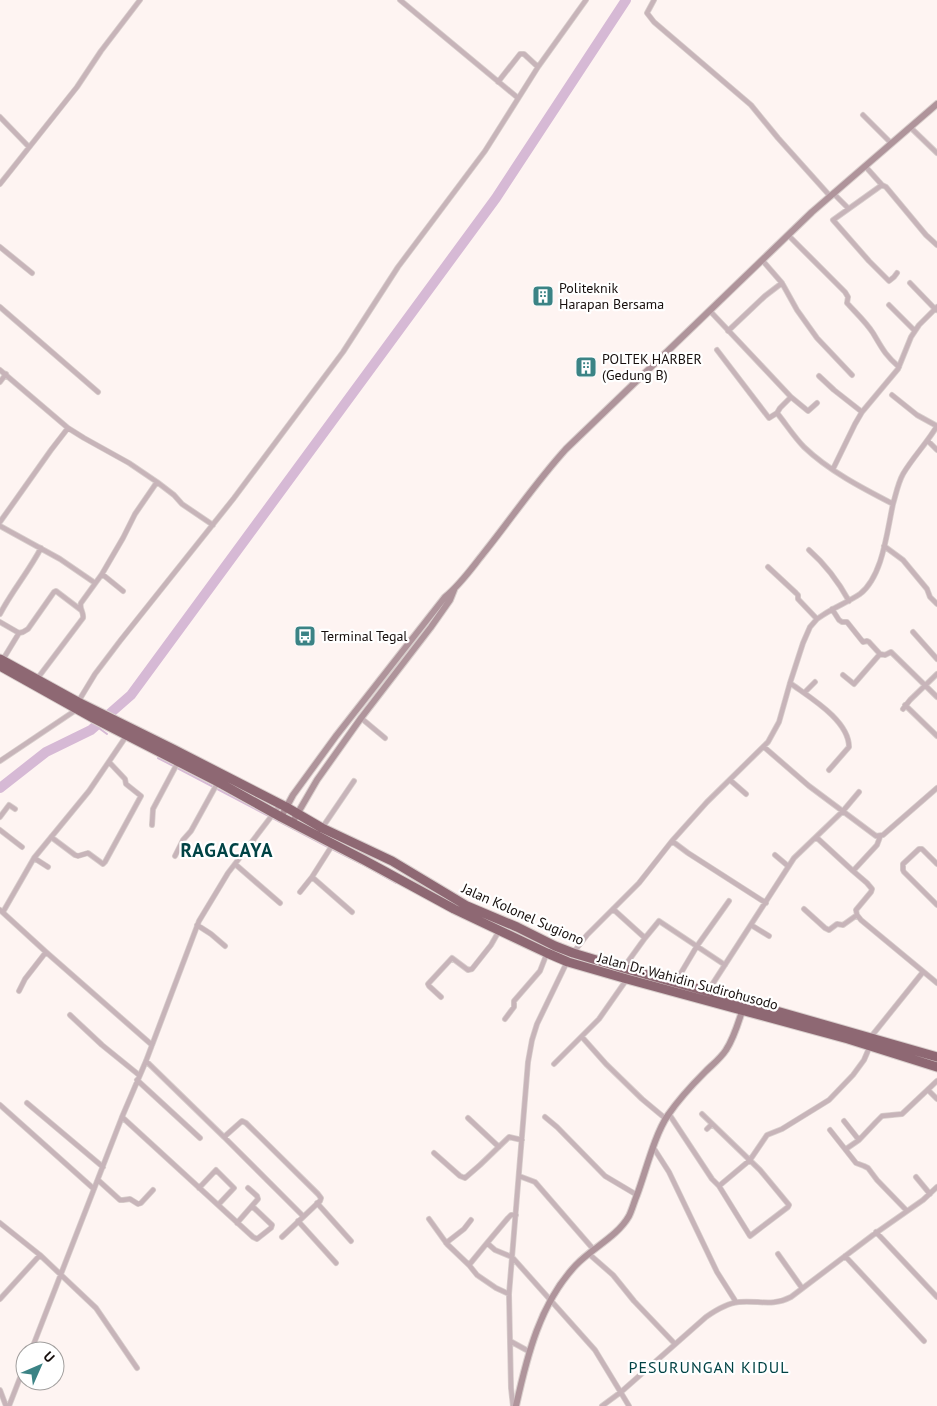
<svg xmlns="http://www.w3.org/2000/svg" width="937" height="1406" font-family="'PT Sans',sans-serif">
<style>
.lines{fill:none;stroke-linecap:round;stroke-linejoin:round}
.stream{stroke:#d6b9d5;stroke-width:2}
.river{stroke:#d6b9d5;stroke-width:10}
.street-casing{stroke:#d9cfcd;stroke-width:6}
.secondary-casing{stroke:#d9cfcd;stroke-width:8}
.highway-casing{stroke:#d9cfcd;stroke-width:11}
.street{stroke:#c7b4b9;stroke-width:4.5}
.secondary{stroke:#af949b;stroke-width:6}
.highway{stroke:#8e6873;stroke-width:9}
.labels{text-anchor:middle;dominant-baseline:central;stroke-width:4.5;stroke-linejoin:round;paint-order:stroke}
.poi-label{font-size:14px;fill:#170f0d;stroke:#fff;text-anchor:start}
.street-label{font-size:14px;fill:#170f0d;stroke:#fff}
.quarter-label{font-size:16px;letter-spacing:1px;fill:#004345;stroke:#fff}
.district-label{font-size:19px;font-weight:bold;letter-spacing:1px;fill:#004345;stroke:#fff}
</style>
<rect width="100%" height="100%" fill="#fef4f2"/>
<g class="lines">
<!-- stream -->
<path class="stream" d="M96,726L107,734
M158,758L328,847L362,864L396,883"/>
<!-- river -->
<path class="river" d="M0,788L46,752L91,730L131,695L496,198L626,0"/>
<!-- street casing -->
<g class="street-casing">
<path id="street" d="M400,0L518,98
M654,0L647,13L654,22L751,105L778,138L830,196
M498,82L520,54H524L538,67
M863,115L891,143
M0,117L29,147
M911,128L937,153
M865,166L882,185L886,187L926,235L937,245
M0,184L77,87L101,51L140,0
M882,185L833,220L869,261L889,281L894,277L897,273
M833,193L848,208
M788,235L845,292L848,297L847,303C856,313 866,322 873,333C882,348 885,355 899,367
M0,247L32,273
M762,260L782,283
M910,283L936,310
M889,305L915,331
M0,307L98,392
M728,331L765,296L782,283L797,310L817,338L852,375
M717,350L769,418L777,413
M0,370L68,428L84,438L129,463L157,482L135,514L123,538L102,574L81,603C79,609 84,612 83,618L37,679
M819,376L834,390L862,412
M0,382L6,374
M892,395L917,415L937,426
M791,397L808,411L817,403
M928,441L937,450
M833,469L855,424L862,412L898,369L911,337L919,325L937,307
M157,482L174,495L182,504L213,525
M893,504C896,494 898,483 903,474C913,457 927,443 937,426
M0,522L51,450L68,428
M0,526L60,559L95,583
M884,546L903,560L927,589L930,597L937,604
M809,550C826,565 838,581 849,601
M768,567L796,593L798,595V599L817,619
M102,574L123,591
M832,609L839,620L842,622H847L863,642L867,641L869,642L880,654L854,684L843,675
M0,614C12,591 29,571 41,548
M0,622L19,633
M913,632L937,659
M880,654L885,655L891,652L937,697
M2,661L19,633L23,632L28,629L54,592L56,591L81,610
M790,683C809,697 849,720 849,747L829,770
M804,693L815,682
M78,702L95,674L120,641L234,498L343,352L398,267L485,151L538,67L586,0
M905,705L937,736
M903,709L910,700L937,674
M361,718L385,738
M764,747L809,786L876,836L883,835L937,788
M0,761L76,710
M730,780L746,794
M0,817L9,805L15,809
M152,825L153,809L178,762
M322,828L354,781
M0,830L22,847
M51,837L75,855L78,856L88,853L103,864L105,862L141,796L126,784L125,779L109,762
M816,837L853,871
M880,837L877,845L853,871L867,883L872,889L871,892L856,910L857,915L861,920L937,983
M672,841L688,853L766,903
M333,844L312,877L352,912
M775,855L788,866
M175,856L183,840L191,831L218,782
M34,858L48,867
M235,864L280,903
M937,864L922,849H919L903,864V870L904,872L937,905
M300,892L312,877
M613,909L645,938L659,921L725,965
M804,909L825,928L829,930L837,924L843,925L857,915
M0,910L46,952L152,1045
M3,912L34,858L89,791L127,735
M197,925L211,934L225,946
M751,925L769,936
M573,953L587,935L639,883L672,841L707,802L768,742L779,722L790,683L803,643L810,627L817,619L823,615C835,607 848,602 860,594C883,576 887,531 893,504C862,488 829,471 804,447C794,437 786,424 777,413L780,408L791,397L710,311
M624,967L645,938
M675,983L697,946L729,901
M19,991L25,979L46,952
M708,991L794,858L843,811L859,792
M441,997L429,986L428,984L452,958L468,970L472,969L491,945L499,931
M70,1015L102,1045L139,1075
M505,1019L514,1007V1001L540,971L547,953
M582,1037L606,1064L642,1099L666,1119
M870,1038L923,972
M146,1061L224,1137L242,1121L246,1123L318,1194L321,1198L320,1201L282,1237
M554,1064L599,1019L627,979
M137,1080L200,1138
M928,1090L937,1099
M27,1103L103,1167
M0,1105L94,1189
M669,1114L712,1179L719,1186L750,1160L767,1135L782,1129L829,1100L853,1075L864,1060L870,1046
M702,1114L760,1170L789,1205L788,1207L750,1236L719,1186
M122,1117L253,1237L257,1239L271,1228L272,1225L252,1206
M545,1117L557,1127L605,1176L637,1195
M468,1118L499,1147
M844,1121L859,1140
M707,1129L712,1124
M830,1130L856,1163L864,1166L868,1168L877,1180L907,1211
M224,1137L303,1216
M653,1147L669,1172L717,1272L736,1302
M846,1149L859,1140L876,1122L882,1116L902,1114L937,1081
M434,1153L460,1176L465,1178L480,1165L507,1139L509,1137L522,1140
M519,1176L535,1182L594,1250
M916,1177L930,1194
M98,1180L120,1200H123L130,1199L138,1204L141,1203L153,1190
M199,1188L216,1170L234,1188L218,1205
M317,1203L351,1241
M516,1215H511L508,1218L487,1243L495,1250L512,1257L595,1350L629,1406
M429,1219L447,1244L469,1265L477,1275L496,1288L509,1294
M298,1221L336,1263
M0,1223L40,1255L96,1308L137,1368
M237,1223L258,1199L257,1196L248,1188
M876,1232L937,1297
M446,1243L464,1229L471,1220
M589,1254L613,1275L634,1301L675,1344
M778,1254L802,1288
M845,1256L924,1341
M469,1265L487,1243
M0,1299L40,1255
M510,1341L511,1388L513,1406
M31,1351L122,1117L146,1061L199,921L228,873L280,805
M530,1352L510,1341L509,1294L528,1062L532,1040L537,1024L567,962
M0,1390L6,1406
M9,1406L25,1365
M602,1406L621,1392L706,1317C716,1310 727,1303 739,1302C758,1300 772,1307 791,1297L873,1235L923,1200L937,1187"/>
</g>
<!-- secondary casing -->
<g class="secondary-casing">
<path id="secondary" d="M281,817L293,795L336,736L445,597C460,585 471,569 483,554C511,519 536,482 566,449L812,212L937,104
M292,823L317,780L361,718L431,627L450,600L454,590
M516,1406C527,1356 540,1303 576,1265C592,1248 617,1237 629,1216C632,1210 634,1202 637,1195C646,1171 654,1136 668,1115C679,1099 692,1085 705,1072C712,1065 721,1058 726,1050C734,1038 739,1021 743,1008"/>
</g>
<!-- highway casing -->
<g class="highway-casing">
<path id="highway" d="M0,659L78,702L173,749L286,807L322,828L392,861L467,906L517,927L555,946L573,953L623,968L745,1002L937,1057
M0,666L93,718L218,782L281,817L364,860L454,909L547,953L568,962L627,979L848,1039L937,1067"/>
</g>
<!-- street -->
<use href="#street" class="street"/>
<!-- secondary -->
<use href="#secondary" class="secondary"/>
<!-- highway -->
<use href="#highway" class="highway"/>
</g>
<!-- icons -->
<defs>
<g id="building-square" transform="scale(1.125)"><rect x="-9" y="-9" width="18" height="18" rx="4" fill="#3b8385" stroke="#fff"/><path d="M-4-6H4V6H1V3H-1V6H-4ZM-2.5-4.3h1.7v1.8h-1.7ZM.8-4.3h1.7v1.8H.8ZM-2.5-1h1.7V.8h-1.7ZM.8-1h1.7V.8H.8Z" fill="#fff"/></g>
<g id="bus-square" transform="scale(1.125)"><rect x="-9" y="-9" width="18" height="18" rx="4" fill="#3b8385" stroke="#fff"/><path d="M-5-6H5V4H4V6H2V4H-2V6H-4V4H-5ZM-3.5-4V0h7V-4ZM-3.5 1.2v1.5H-2V1.2ZM2 1.2v1.5H3.5V1.2Z" fill="#fff"/></g>
</defs>
<g fill-rule="evenodd">
<use href="#building-square" x="543" y="296"/>
<use href="#building-square" x="586" y="367"/>
<use href="#bus-square" x="305" y="636"/>
</g>
<g class="labels">
<!-- poi labels -->
<g class="poi-label">
<text x="559" y="288">Politeknik<tspan x="559" dy="16">Harapan Bersama</tspan></text>
<text x="602" y="359">POLTEK HARBER<tspan x="602" dy="16">(Gedung B)</tspan></text>
<text x="321" y="636">Terminal Tegal</text>
</g>
<!-- street labels -->
<g class="street-label">
<text transform="translate(523 914) rotate(24)">Jalan Kolonel Sugiono</text>
<text transform="translate(688 981) rotate(15)">Jalan Dr. Wahidin Sudirohusodo</text>
</g>
<!-- quarter labels -->
<g class="quarter-label">
<text x="709" y="1367">PESURUNGAN KIDUL</text>
</g>
<!-- district labels -->
<g class="district-label">
<text x="227" y="850">RAGACAYA</text>
</g>
</g>
<!-- north arrow -->
<g transform="translate(40 1366) rotate(45)"><circle r="24" fill="#ffffff" stroke="#a29f9e"/>
<path d="M0-4L9 19L0 12L-9 19Z" fill="#3b8385"/>
<text y="-8" font-size="14" font-weight="bold" text-anchor="middle" fill="#170f0d">U</text>
</g>
</svg>
